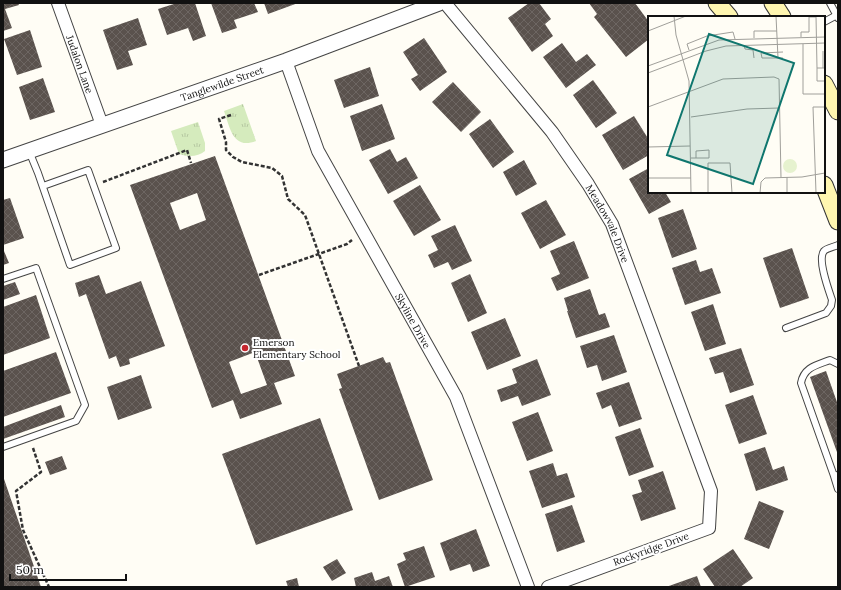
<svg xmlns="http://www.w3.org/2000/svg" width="841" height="590" font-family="Lora,serif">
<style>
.park{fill:url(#park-tufts)}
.building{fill:url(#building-cross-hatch);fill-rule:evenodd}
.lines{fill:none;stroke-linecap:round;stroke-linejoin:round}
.service-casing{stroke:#444;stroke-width:8}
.minor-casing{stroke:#444;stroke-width:14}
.tertiary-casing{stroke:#444;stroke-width:17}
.secondary-casing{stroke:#333;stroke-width:19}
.path{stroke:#333;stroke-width:2.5;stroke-dasharray:4 2;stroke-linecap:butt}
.service{stroke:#fff;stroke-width:6}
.minor{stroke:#fff;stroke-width:12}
.tertiary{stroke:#fff;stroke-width:15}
.secondary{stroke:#fff6b0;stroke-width:17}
.poi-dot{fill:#c4262e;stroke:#fff;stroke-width:1.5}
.labels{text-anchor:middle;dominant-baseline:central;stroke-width:4;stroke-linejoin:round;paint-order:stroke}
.street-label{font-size:10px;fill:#111;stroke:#fff}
.poi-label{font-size:10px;fill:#111;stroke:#fff;text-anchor:start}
.inset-road{fill:none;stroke:#a09f9a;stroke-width:1}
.view{fill:#0f766e;fill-opacity:0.15;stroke:#0f766e;stroke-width:2}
.inset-edge{fill:none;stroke:#111;stroke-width:2}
</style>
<defs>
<pattern id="park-tufts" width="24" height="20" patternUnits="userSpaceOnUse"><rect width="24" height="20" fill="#d5ebbd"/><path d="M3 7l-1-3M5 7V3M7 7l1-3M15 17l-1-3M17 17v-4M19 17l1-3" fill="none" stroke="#b6c8a1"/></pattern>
<pattern id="building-cross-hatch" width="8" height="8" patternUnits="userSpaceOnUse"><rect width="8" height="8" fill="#5a524d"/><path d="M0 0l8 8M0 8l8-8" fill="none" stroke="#6d6662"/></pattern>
</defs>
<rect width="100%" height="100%" fill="#fffdf5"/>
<!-- park -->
<path class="park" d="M243,104L256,141C233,150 230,128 224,111Z
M198,122L205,143V151C198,157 188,157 179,154L171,131Z"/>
<!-- building -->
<path class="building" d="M3,3H18L19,5L5,9L12,28L3,31Z
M177,3H195L206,36L193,41L188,28L167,35L158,9Z
M211,3H254L258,12L234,20L237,28L222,33Z
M264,3H298L268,14Z
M529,3H539L551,19L545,24L553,36L532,52L508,18Z
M589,3H635L649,22V39L626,57L594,17L597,14Z
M138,18L147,45L128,51L133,65L117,70L103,30Z
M30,30L42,67L17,75L4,39Z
M424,38L447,72L420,91L411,79L418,75L403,52Z
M562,43L576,62L587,54L596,65L566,88L543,57Z
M370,67L379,96L344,108L334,80Z
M43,78L55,112L30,120L19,87Z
M593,80L617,113L596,128L573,95Z
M453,82L481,112L461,132L432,102Z
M382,104L395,139L362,151L350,116Z
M634,116L649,140V155L623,170L602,135Z
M490,119L514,152L493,168L469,134Z
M390,149L397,162L406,157L418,178L388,194L369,160Z
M215,156L295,376L274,383L282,404L240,419L233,400L212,408L130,185ZM197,193L206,220L180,230L170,203ZM255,352L267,385L241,394L229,362Z
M524,160L537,184L516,196L503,172Z
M649,168V192H665L671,202L649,214L629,179Z
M420,185L441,220L414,236L393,201Z
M10,198L24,238L3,245V200Z
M546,200L566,235L540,249L521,213Z
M683,209L697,249L672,258L658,218Z
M455,225L472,261L452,270L448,262L434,268L428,255L438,250L431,236Z
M574,241L589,278L557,291L551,278L560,274L550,251Z
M792,248L809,298L780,308L763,258Z
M4,251L9,263L3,265V252Z
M696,260L700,272L712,268L721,293L685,305L672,268Z
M470,274L487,313L468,322L451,283Z
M99,275L106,294L141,281L165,346L129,359L130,364L120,367L116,356L109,359L86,294L79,297L75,283Z
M15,282L20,294L3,300V286Z
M590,289L599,315L605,313L610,327L576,338L567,311H568L564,298Z
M36,295L50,338L3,355V307Z
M713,304L726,344L705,351L691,312Z
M505,318L521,356L487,370L471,332Z
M614,335L627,372L602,381L597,365L587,368L580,346Z
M741,348L754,385L730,393L723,372L715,374L709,358Z
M56,352L71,393L3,417V371Z
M383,357L386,363L390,362L433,480L379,500L339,389L342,388L337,374Z
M537,359L551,395L522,406L518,396L501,402L497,390L517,383L512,369Z
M826,371L838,405V455L810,377Z
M141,375L152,408L118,420L107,387Z
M629,382L642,419L619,427L611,405L602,409L596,393Z
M753,395L767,434L739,444L725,405Z
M61,405L65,417L3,439V427Z
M538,412L553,451L527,461L512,422Z
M320,418L353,510L256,545L222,454Z
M640,428L654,467L629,476L615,437Z
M765,447L773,470L784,466L788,480L756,491L744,454Z
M62,456L67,469L50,475L45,462Z
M553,463L557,476L567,473L575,497L542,508L529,471Z
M663,471L676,509L641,521L632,495L642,492L638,480Z
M3,476L41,587H3Z
M759,501L784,511L769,549L744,539Z
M572,505L585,542L557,552L545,514Z
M476,529L490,566L473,572L470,564L450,571L440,543Z
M424,546L435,577L405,587L397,564L406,560L403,553Z
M733,549L753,578L740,587H715L703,569Z
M337,559L346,573L332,581L323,567Z
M372,572L375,581L389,576L393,587H356L354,578Z
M697,576L701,587H666Z
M297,578L299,587H288L286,581Z"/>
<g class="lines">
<!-- service casing -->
<g class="service-casing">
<path id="service" d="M830,3L838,18
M824,22L837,15
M29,151L38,173L70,265L116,248L88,170L43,186
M3,279L36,268L85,405L76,421L3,447
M786,328L826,313L831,306L832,300C829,291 817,259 824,251C827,248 834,247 838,245
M838,475L834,476L838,489
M834,476L801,383C804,367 817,365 830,360L838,364"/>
</g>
<!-- minor casing -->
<g class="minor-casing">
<g id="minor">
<path id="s1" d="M58,3L102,125"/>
<path id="s2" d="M445,3L552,132L588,184L612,224L711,491L709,528L548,587"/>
<path id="s3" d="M286,61L318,151L456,397L528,587"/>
</g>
</g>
<!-- tertiary casing -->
<g class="tertiary-casing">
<g id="tertiary">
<path id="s4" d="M3,160L286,61L439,3"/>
</g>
</g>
<!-- secondary casing -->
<g class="secondary-casing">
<path id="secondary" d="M717,3L729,17
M773,3L782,17
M824,84L838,111
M824,185L838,221"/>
</g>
<!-- path -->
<path class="path" d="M231,115L219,119L226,142V150L233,157L242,162L272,168L282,176L288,199L305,215L359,366
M103,182L187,150L191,163
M259,275L347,244L352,240
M33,448L41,472L16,491L23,530L49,587"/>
<!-- service -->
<use href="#service" class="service"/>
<!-- minor -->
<use href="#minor" class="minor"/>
<!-- tertiary -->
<use href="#tertiary" class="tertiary"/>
<!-- secondary -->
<use href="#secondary" class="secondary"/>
</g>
<!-- markers -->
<circle class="poi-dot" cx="245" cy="348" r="4"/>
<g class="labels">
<!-- street labels -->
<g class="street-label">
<text stroke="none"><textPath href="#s1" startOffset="65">Judalon Lane</textPath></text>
<text stroke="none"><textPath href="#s4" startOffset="232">Tanglewilde Street</textPath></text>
<text stroke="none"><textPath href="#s2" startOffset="275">Meadowvale Drive</textPath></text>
<text stroke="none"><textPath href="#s3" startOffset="290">Skyline Drive</textPath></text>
<text transform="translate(651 549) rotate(-20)">Rockyridge Drive</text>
</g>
<!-- poi labels -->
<g class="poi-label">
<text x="253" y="342">Emerson<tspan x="253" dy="12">Elementary School</tspan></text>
</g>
</g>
<!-- overview -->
<g transform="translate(648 16)">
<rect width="177" height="177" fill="#fffdf5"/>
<path d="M135 150a7 7 0 1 1 14 0a7 7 0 1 1-14 0Z" fill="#e6f2cf"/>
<path class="inset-road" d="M26,0L28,19L41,65L43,177M128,0L130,42H135M168,0L169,52H177M0,15L38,0M153,21V16H161V1H168M106,22V15H129M155,28V78H177M96,29L97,33L105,34L106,42M41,34L39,28L59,20L85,16L87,23M175,35V52M130,42H114L113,37L135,36M0,50L71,24L177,21M169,52V65H177M0,57L58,35L78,30L177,27M0,91L75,63L126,61L131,63L133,162M43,101L99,93L131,92M0,131L42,130M43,142H61V134L48,135V142M139,161V177M0,162H43M60,177V147H82L84,177M112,177L113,166L117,162L154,161L177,157M168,177L165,91H177"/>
<path class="view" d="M61,18L146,47L105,168L19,139Z"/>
<rect width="177" height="177" class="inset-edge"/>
</g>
<!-- border -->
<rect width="841" height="590" fill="none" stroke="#111111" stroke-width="8"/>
<!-- scale -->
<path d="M10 574v6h116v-6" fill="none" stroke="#111111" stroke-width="2"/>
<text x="16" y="574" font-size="12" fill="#111111" stroke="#ffffff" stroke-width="3" paint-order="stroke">50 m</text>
</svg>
